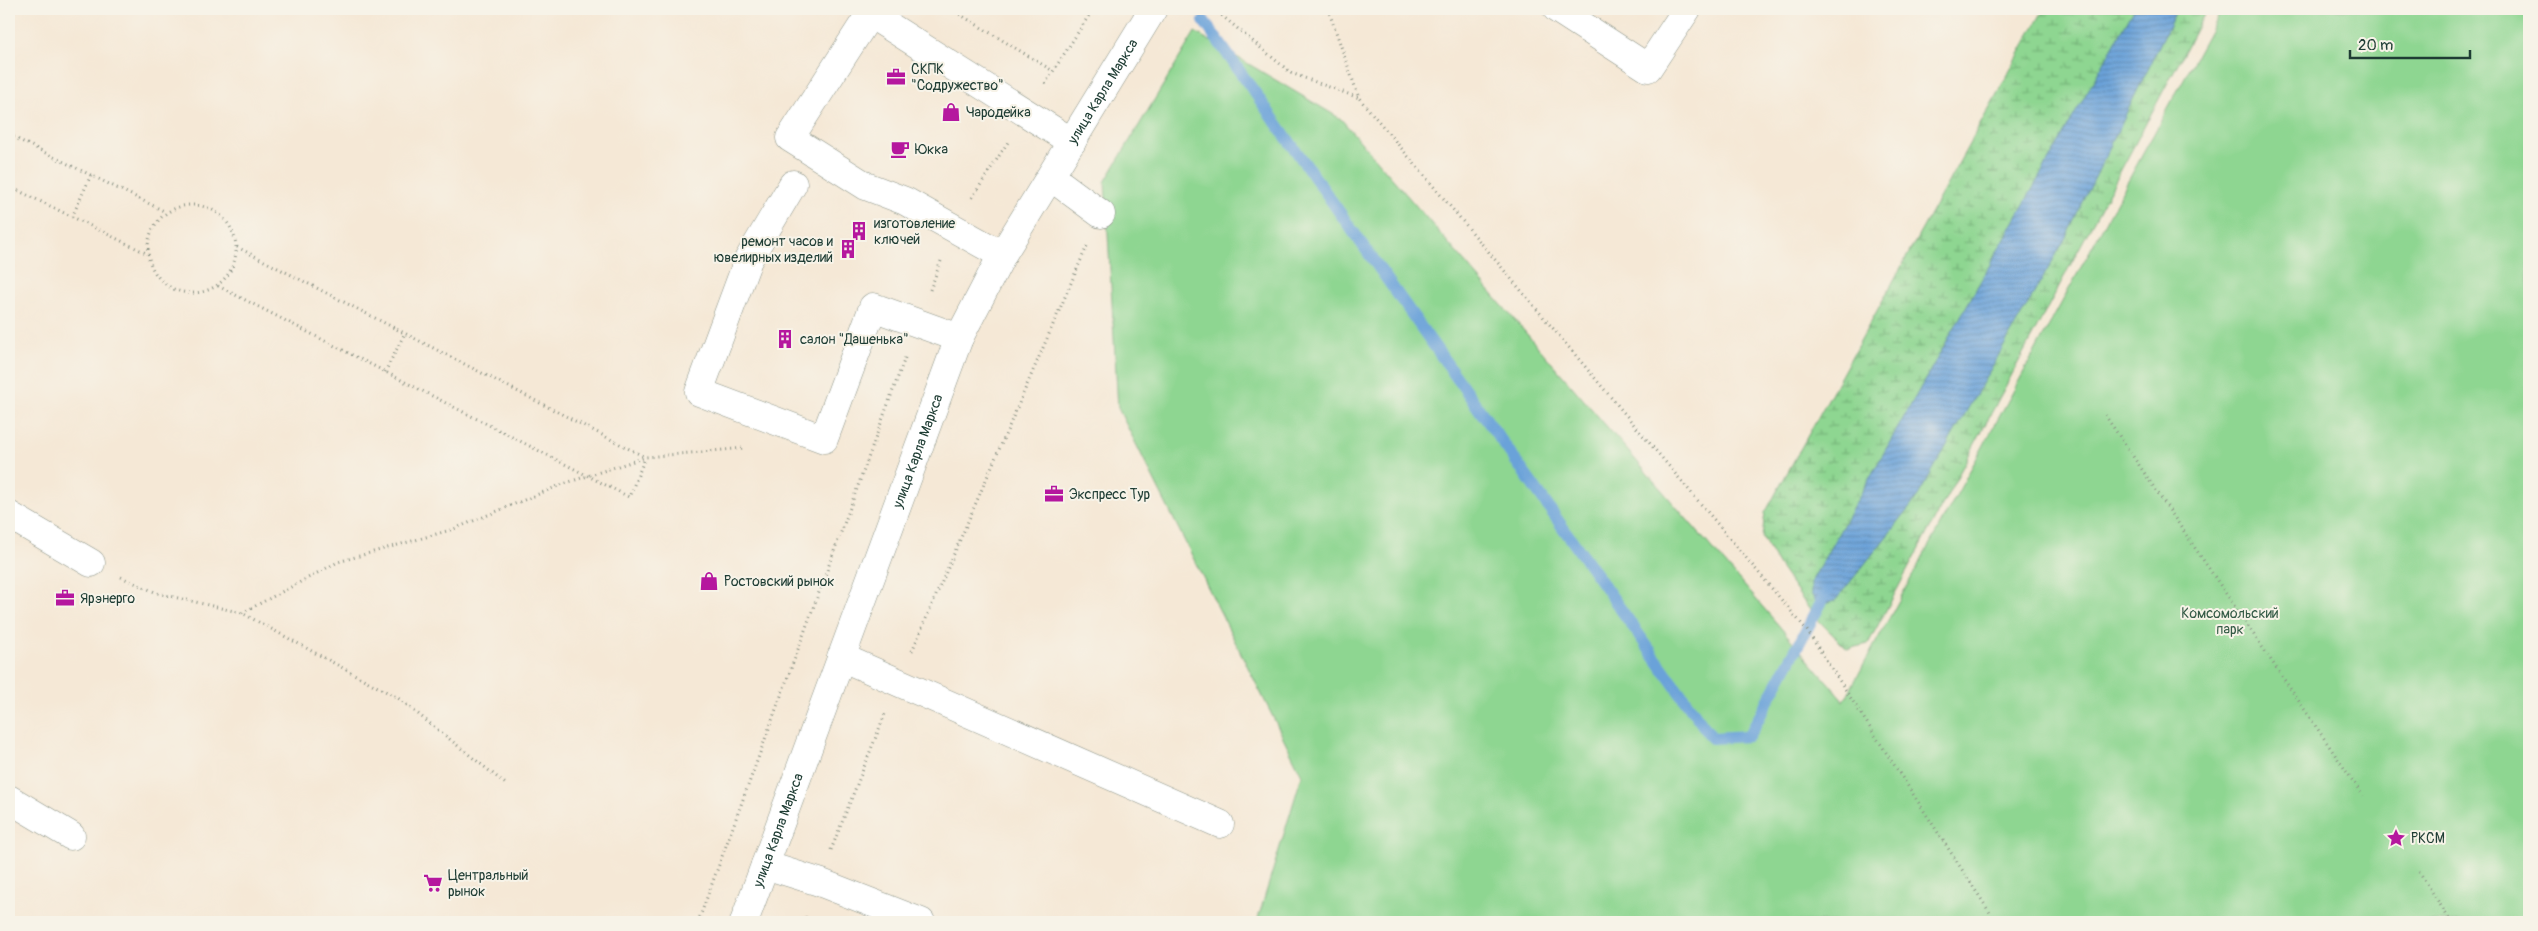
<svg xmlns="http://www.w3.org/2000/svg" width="2538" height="931" font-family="Pangolin,sans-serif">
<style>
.green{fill:#8ed691;stroke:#568a62}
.wetland{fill:url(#wetland-marsh);stroke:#568a62}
.water{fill:url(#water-rules);stroke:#457086}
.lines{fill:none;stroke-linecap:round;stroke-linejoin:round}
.stream{stroke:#6ba2d9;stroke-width:12}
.minor-casing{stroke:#8a9285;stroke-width:29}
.path{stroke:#8a9285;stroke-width:3;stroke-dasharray:1 4;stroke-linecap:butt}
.minor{stroke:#fff;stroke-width:28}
.labels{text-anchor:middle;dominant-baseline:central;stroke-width:4;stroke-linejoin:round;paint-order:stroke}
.poi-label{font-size:14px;fill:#1f3d34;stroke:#f7f3e8;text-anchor:start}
.street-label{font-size:14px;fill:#1f3d34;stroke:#f7f3e8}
.park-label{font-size:14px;fill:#355c47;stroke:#f7f3e8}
</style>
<defs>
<pattern id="wetland-marsh" width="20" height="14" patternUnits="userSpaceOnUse" patternTransform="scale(1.25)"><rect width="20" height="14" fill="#8ed691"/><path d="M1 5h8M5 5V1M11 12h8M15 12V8" fill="none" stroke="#73af77"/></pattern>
<pattern id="water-rules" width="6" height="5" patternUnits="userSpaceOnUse" patternTransform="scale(1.25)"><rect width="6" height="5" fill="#6ba2d9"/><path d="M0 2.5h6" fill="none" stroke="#5785b1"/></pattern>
</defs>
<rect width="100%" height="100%" fill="#f7f3e8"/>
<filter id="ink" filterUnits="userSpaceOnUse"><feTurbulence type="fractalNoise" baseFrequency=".02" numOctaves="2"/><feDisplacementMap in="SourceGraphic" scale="10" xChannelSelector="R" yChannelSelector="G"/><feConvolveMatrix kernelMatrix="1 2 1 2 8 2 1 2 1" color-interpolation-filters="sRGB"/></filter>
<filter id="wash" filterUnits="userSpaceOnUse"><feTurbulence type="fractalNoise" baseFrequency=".0096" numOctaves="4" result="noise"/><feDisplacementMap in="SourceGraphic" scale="20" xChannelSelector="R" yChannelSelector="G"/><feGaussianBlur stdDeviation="1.12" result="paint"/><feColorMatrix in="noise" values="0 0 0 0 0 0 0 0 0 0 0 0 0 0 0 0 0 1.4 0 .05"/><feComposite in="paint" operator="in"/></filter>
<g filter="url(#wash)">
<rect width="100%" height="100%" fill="#f5e8d6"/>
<!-- green -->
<path class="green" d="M2222,9H2529V922H1257L1302,775L1118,408L1105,182L1195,32L1341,119L1844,701Z"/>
<!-- wetland -->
<path class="wetland" d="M2044,9H2207L1868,644L1847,649L1814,616L1779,566L1762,537L1765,513Z"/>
<!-- water -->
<path class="water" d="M2134,9H2177L2064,241L1915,501L1835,601L1819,606L1811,594V582Z"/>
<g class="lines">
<!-- stream -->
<path class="stream" d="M1204,21L1712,738L1749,736L1827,592"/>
</g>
</g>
<g filter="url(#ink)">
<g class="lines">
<!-- minor casing -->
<g class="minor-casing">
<g id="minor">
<path d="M1557,9L1648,68L1687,9"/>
<path d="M1051,177L1101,214"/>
<path d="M793,184L748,260L699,392L824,439L873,307L959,338"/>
<path d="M1002,255L905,201L866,186L790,138L870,14L1072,142"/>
<path d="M9,515L91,563"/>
<path d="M841,657L1220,824"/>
<path d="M9,799L71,836"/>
<path d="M765,865L819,882L921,922"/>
<path id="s1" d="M744,922L959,338L1002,255L1153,9"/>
</g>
</g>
<!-- path -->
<path class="path" d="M951,9L1053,71
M1214,9L1291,73L1359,98
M1328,9L1359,98L1806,629L1996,922
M1045,84L1093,9
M9,135L166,212
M9,186L146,253
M972,198L1008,142
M148 249a44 44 0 1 1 88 0a44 44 0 1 1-88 0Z
M72,217L91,175
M237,247L645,457
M218,286L629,497L645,458
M930,290L941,261
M385,372L405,333
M2105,415L2363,796
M121,577L157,593L242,613L398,698L507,785
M242,613L338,562L454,529L563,484L646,457L745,448
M912,651L1087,246
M831,850L885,714
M2419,871L2451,922
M698,922L906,355
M804,922L807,915"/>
<!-- minor -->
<use href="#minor" class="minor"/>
</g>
</g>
<!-- icons -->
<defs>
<g id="office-bare" transform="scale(1.5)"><path d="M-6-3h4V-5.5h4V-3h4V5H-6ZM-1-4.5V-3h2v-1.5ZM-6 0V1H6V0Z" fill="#b5179e" stroke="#f7f3e8" stroke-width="2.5" paint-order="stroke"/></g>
<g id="shop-bare" transform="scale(1.5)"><path d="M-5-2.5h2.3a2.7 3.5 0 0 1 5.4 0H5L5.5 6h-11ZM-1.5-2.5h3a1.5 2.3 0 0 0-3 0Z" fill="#b5179e" stroke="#f7f3e8" stroke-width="2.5" paint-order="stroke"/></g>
<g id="cafe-bare" transform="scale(1.5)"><path d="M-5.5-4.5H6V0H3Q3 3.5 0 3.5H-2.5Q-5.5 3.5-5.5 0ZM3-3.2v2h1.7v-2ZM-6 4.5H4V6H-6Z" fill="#b5179e" stroke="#f7f3e8" stroke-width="2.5" paint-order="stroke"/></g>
<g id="building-bare" transform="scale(1.5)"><path d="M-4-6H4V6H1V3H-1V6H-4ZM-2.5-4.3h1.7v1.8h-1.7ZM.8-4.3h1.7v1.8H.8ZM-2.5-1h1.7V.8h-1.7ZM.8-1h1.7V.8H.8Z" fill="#b5179e" stroke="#f7f3e8" stroke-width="2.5" paint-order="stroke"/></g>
<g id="sight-bare" transform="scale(1.5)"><path d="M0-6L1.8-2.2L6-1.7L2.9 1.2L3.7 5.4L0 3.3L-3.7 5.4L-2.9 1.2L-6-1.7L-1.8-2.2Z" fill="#b5179e" stroke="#f7f3e8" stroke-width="2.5" paint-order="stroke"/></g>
<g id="supermarket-bare" transform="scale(1.5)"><path d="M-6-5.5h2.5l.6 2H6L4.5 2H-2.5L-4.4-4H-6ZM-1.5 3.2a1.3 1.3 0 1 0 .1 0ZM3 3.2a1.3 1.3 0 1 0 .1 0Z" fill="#b5179e" stroke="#f7f3e8" stroke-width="2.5" paint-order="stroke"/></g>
</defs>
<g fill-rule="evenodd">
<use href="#office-bare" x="896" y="77"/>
<use href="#shop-bare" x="951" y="112"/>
<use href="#cafe-bare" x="900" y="149"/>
<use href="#building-bare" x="859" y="231"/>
<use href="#building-bare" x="848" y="249"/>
<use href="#building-bare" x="785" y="339"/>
<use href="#office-bare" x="1054" y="494"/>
<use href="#shop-bare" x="709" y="581"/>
<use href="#office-bare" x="65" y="598"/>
<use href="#sight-bare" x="2396" y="838"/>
<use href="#supermarket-bare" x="433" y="883"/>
</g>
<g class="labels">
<!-- poi labels -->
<g class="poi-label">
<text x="911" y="69">СКПК<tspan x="911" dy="16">"Содружество"</tspan></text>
<text x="966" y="112">Чародейка</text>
<text x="915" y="149">Юкка</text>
<text x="874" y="223">изготовление<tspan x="874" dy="16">ключей</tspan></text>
<text x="833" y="241" text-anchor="end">ремонт часов и<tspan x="833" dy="16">ювелирных изделий</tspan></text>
<text x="800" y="339">салон "Дашенька"</text>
<text x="1069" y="494">Экспресс Тур</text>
<text x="724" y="581">Ростовский рынок</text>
<text x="80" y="598">Ярэнерго</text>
<text x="2411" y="838">РКСМ</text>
<text x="448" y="875">Центральный<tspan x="448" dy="16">рынок</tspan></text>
</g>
<!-- street labels -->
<g class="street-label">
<text stroke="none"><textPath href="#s1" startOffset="908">улица Карла Маркса</textPath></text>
<text stroke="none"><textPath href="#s1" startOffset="502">улица Карла Маркса</textPath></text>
<text stroke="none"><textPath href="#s1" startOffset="98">улица Карла Маркса</textPath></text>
</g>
<!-- park labels -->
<g class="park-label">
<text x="2230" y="613">Комсомольский<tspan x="2230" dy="16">парк</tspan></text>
</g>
</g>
<!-- margin -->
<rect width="2538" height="931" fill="none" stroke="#f7f3e8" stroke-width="30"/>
<!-- scale -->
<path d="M2350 50v8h120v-8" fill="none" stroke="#1f3d34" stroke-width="2.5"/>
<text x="2358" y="50" font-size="15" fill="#1f3d34" stroke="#f7f3e8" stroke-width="4" paint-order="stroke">20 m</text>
</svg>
